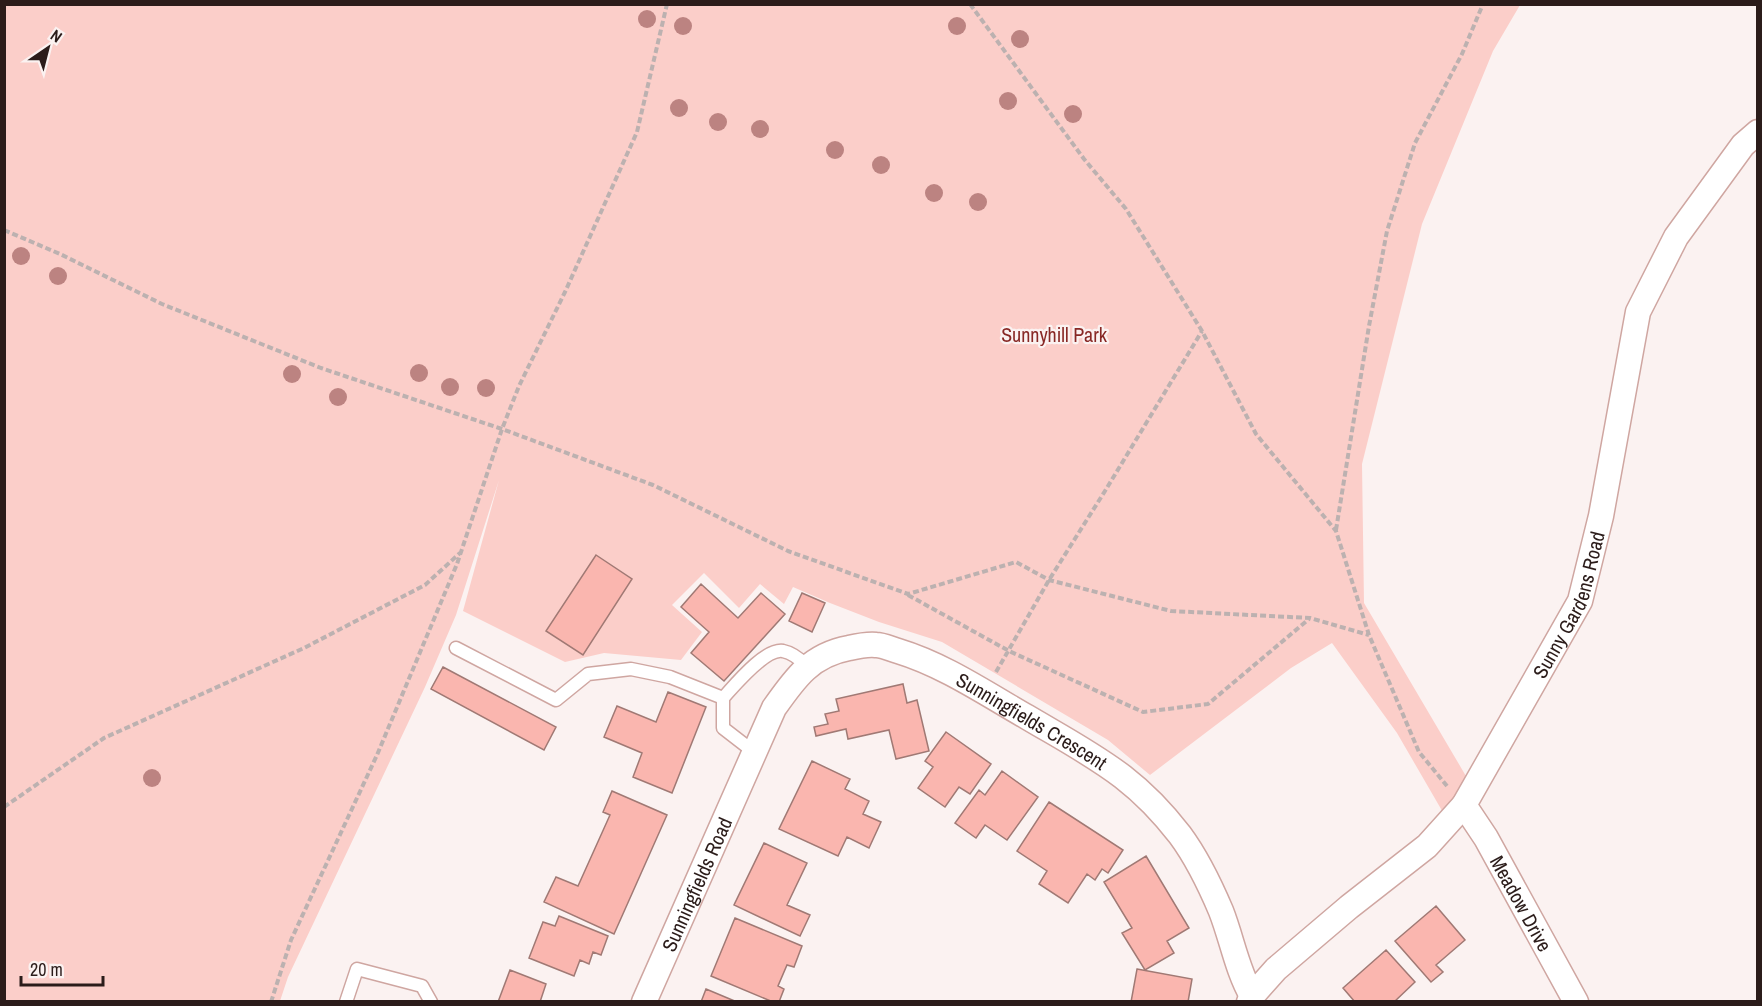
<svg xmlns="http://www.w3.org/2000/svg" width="1762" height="1006" font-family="'Archivo Narrow',sans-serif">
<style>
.green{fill:#fbcec9}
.building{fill:#fab6af;stroke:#a07974;stroke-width:1.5}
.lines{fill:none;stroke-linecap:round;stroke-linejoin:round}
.lane-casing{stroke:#cfa6a1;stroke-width:15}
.street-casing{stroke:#cfa6a1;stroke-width:27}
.path{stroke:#bcb1b0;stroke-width:4;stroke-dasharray:6 3;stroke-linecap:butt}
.lane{stroke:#fff;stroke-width:12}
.street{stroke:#fff;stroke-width:24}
.tree{fill:#bc8381}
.labels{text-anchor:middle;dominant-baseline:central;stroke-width:4.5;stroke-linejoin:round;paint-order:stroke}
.park-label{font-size:20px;fill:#882825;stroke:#fbf2f1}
.street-label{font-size:20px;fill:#2b1c1a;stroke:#fbf2f1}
</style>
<rect width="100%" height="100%" fill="#fbf2f1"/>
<!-- green -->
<path class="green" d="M5,5H1520L1493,51L1422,224L1362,464L1364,603L1473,788L1448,821L1397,733L1332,643L1291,668L1150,775L1108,740L942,642L879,622L830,603L793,587L784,604L760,584L739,608L704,573L672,605L702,632L681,660L604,653L565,662L463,611L499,480L456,615L425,687L288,977L280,1001L5,1002Z"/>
<!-- building -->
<path class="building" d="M596,555L632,579L583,655L546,631Z
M701,584L738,618L761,593L785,614L724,681L691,653L709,632L681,607Z
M802,593L825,603L812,632L789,621Z
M443,667L556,727L544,750L431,689Z
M903,684L907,703L917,700L929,751L896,759L889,730L848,739L846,729L816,736L814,727L828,724L825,714L839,711L836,699Z
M668,692L706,707L672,793L633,777L642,753L604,737L617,706L656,722Z
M946,732L991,764L970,794L959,787L945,807L918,788L933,767L925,761Z
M812,761L850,779L845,789L869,801L863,814L881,822L869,848L847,837L838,856L779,829Z
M1002,771L1038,797L1007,840L985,825L976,838L955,823L979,790L985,795Z
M612,791L667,815L614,934L544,902L556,877L578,886L610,815L603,812Z
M1049,802L1123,850L1108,873L1102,869L1095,880L1087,874L1068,903L1039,884L1047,871L1017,851Z
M764,843L807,863L787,905L810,915L800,936L734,905Z
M1146,856L1189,928L1167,941L1174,953L1145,970L1122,933L1132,928L1104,882Z
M1436,906L1465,940L1436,965L1443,972L1431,982L1395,941Z
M559,916L608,936L601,955L593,952L589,964L580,960L574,976L529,958L543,922L555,926Z
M735,918L802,946L794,967L787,965L778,986L784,989L779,1002H773L711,976Z
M1386,950L1415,982L1394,1002H1355L1343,988Z
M1137,969L1192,979L1188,1002H1131Z
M510,970L546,984L540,1002H498Z
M706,989L737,1002H701Z"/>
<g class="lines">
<!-- lane casing -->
<g class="lane-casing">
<path id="lane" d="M456,648L556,700L588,674L631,669L670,677L723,698C735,685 765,648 783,651C793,653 801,660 807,666
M723,698V728L754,752
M346,1002L357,969L422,986L431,1002"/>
</g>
<!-- street casing -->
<g class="street-casing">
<g id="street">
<path id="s1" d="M1464,805L1486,838L1576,1002"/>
<path id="s2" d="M644,1002L774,708C795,678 811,655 849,648C858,646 867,644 876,645C883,645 891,649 898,651C944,665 985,693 1027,717C1059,736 1093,754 1123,777C1145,794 1163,813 1180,835C1197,858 1210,885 1221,911C1232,939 1237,970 1252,996"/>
<path id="s3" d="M1249,1002L1252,996L1276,969L1349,907L1427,846L1464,805L1580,601L1601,516L1638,312L1676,237L1743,145L1758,132"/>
</g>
</g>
<!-- path -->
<path class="path" d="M970,4L1084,159L1126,209L1202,331L1256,434L1336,531L1369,635L1419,752L1447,786
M4,230L60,254L162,304L321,368L502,429L653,485L788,551L908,594L1016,562L1049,580L1171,611L1310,618L1369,635
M1336,530L1369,326L1387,231L1415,143L1462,54L1483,4
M908,595L1009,651L1143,712L1208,704L1309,619
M996,672L1049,580L1105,491L1202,331
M4,807L104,738L304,648L425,585L460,553
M271,1002L291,940L377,755L457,564L502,429L519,386L565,292L637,132L667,4"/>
<!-- lane -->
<use href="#lane" class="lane"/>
<!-- street -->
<use href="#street" class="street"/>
</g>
<!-- trees -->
<g class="tree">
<circle cx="647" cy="19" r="9"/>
<circle cx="683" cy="26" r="9"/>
<circle cx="957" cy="26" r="9"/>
<circle cx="1020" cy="39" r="9"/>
<circle cx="1008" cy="101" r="9"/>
<circle cx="679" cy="108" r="9"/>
<circle cx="1073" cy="114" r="9"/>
<circle cx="718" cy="122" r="9"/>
<circle cx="760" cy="129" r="9"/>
<circle cx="835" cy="150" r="9"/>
<circle cx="881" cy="165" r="9"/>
<circle cx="934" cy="193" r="9"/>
<circle cx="978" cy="202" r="9"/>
<circle cx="21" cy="256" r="9"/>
<circle cx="58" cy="276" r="9"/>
<circle cx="419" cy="373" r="9"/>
<circle cx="292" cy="374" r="9"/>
<circle cx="450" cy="387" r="9"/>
<circle cx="486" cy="388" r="9"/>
<circle cx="338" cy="397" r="9"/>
<circle cx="152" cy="778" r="9"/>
</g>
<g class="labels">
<!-- park labels -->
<g class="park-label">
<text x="1054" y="334">Sunnyhill Park</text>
</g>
<!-- street labels -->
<g class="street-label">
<text stroke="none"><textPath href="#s3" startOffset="520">Sunny Gardens Road</textPath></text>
<text stroke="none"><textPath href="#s2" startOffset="622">Sunningfields Crescent</textPath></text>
<text stroke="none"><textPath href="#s2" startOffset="129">Sunningfields Road</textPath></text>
<text stroke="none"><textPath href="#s1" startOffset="114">Meadow Drive</textPath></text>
</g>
</g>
<!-- border -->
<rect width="1762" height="1006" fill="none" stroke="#2b1c1a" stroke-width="12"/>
<!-- north arrow -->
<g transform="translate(48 48) rotate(35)" stroke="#fbf2f1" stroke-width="4.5" paint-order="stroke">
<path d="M0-4.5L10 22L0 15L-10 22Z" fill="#2b1c1a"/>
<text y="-9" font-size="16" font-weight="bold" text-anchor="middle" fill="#2b1c1a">N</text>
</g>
<!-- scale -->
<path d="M21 976v9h82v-9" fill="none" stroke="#2b1c1a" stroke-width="3"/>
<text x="30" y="976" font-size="18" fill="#2b1c1a" stroke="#fbf2f1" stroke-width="4.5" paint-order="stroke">20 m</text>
</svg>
